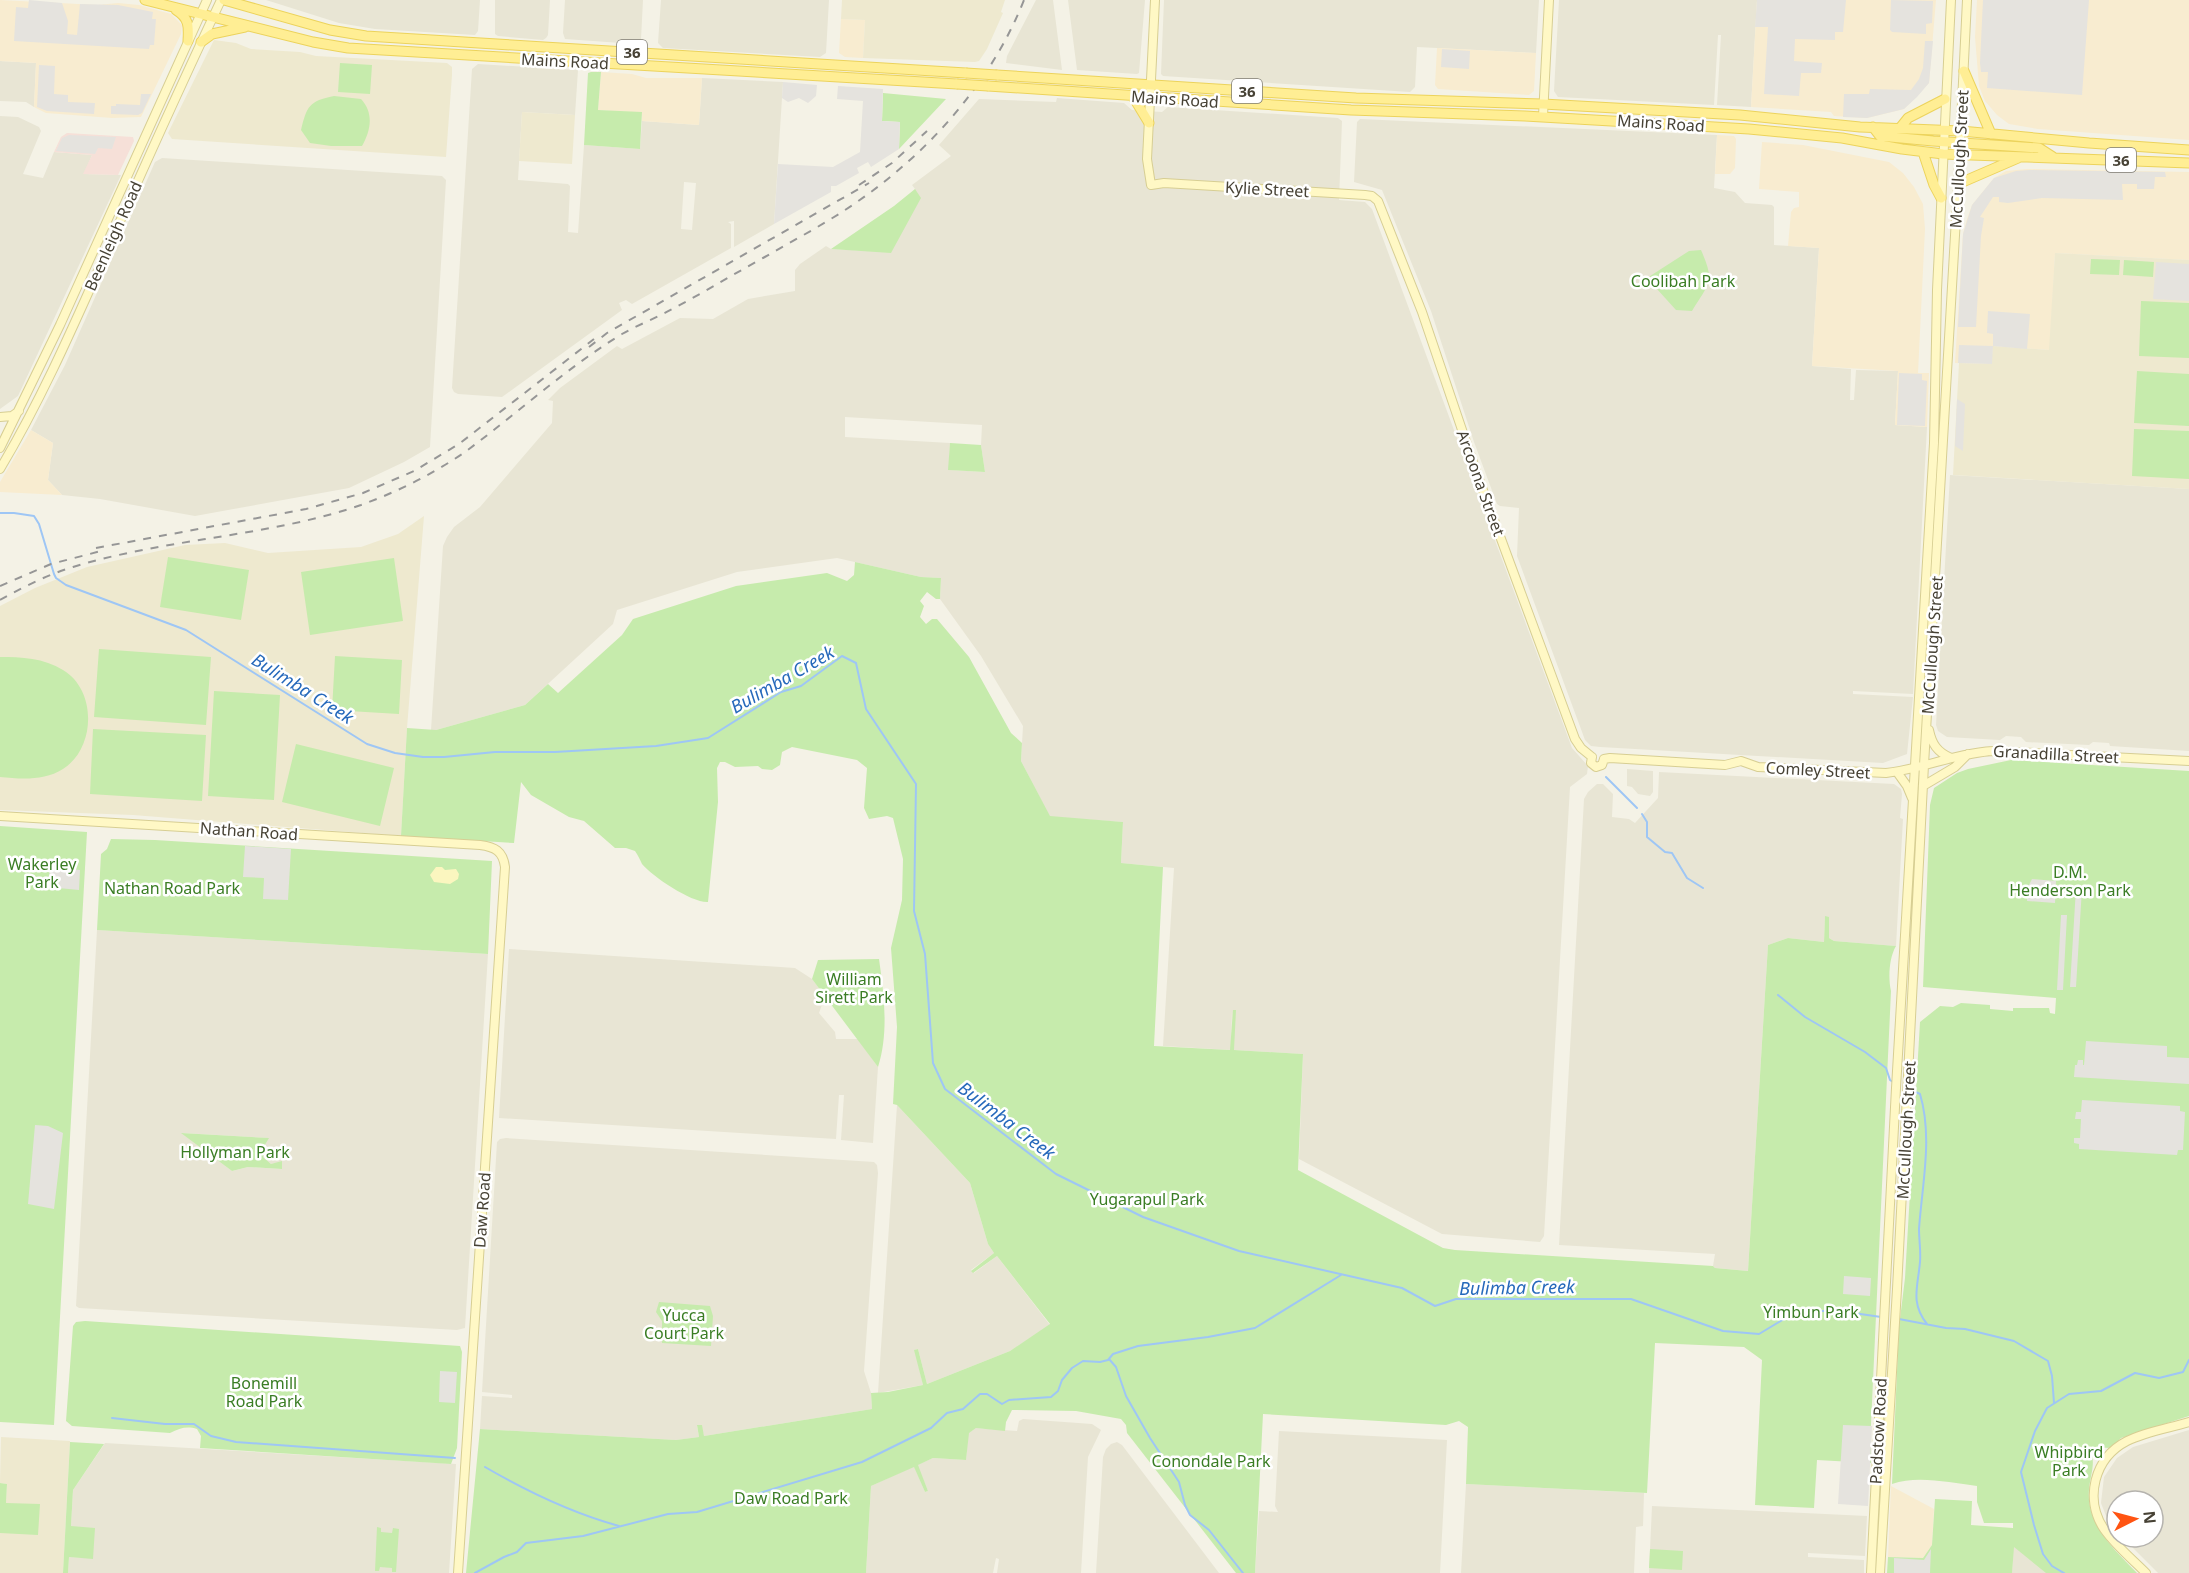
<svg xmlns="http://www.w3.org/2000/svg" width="2189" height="1573" font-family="'Noto Sans',sans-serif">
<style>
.residential{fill:#e8e5d4;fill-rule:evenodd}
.commercial{fill:#f8ecd0}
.education{fill:#eee9cf}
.medical{fill:#f6e0d8}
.green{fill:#c6ebac}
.sand{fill:#fbf6bf}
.parking{fill:#e5e3de}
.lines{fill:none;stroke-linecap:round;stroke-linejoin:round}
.stream{stroke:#9ec6f5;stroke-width:2}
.secondary-casing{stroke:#d7ce93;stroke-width:10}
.primary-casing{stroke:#ecd35c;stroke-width:11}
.secondary{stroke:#fff8c5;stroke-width:8}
.primary{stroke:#ffee94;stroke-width:9}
.rail{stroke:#969696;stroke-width:2;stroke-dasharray:8 8;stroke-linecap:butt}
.primary-bridge-casing{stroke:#ecd35c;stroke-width:11;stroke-linecap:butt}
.primary-bridge{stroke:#ffee94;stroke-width:9}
.labels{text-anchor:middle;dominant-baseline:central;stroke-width:5;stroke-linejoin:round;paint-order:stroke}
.shield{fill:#fff;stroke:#7e7b72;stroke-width:1.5}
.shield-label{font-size:15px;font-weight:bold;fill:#474235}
.street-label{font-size:16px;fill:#474235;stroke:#fff}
.park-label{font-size:16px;fill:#3a7d24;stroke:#fff}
.water-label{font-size:18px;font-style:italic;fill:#2669bb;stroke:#fff}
</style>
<rect width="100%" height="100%" fill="#f4f2e6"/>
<!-- residential -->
<path class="residential" d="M266,0H480L478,31L475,35L375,29L339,23Z
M495,0H550L548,35L546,38L543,40L498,36L495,34Z
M565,0H643L641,39L635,44L565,39L563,33Z
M661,0H829L826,53L820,57L663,48L658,43Z
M1036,0H1053L1062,70L1006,63L1007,56Z
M1068,0H1145L1139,73L1137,74L1077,70Z
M1164,0H1539L1536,53L1417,47L1415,87L1410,92L1163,76L1161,74Z
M1559,0H1757L1751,107L1717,105L1721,35H1718L1714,105L1558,97L1554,91Z
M0,61L36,63L34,107L26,102L0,101Z
M478,64L578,70L575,115L522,112L518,180L568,184L570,186L568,232L578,233L584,145L640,149L642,121L699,125L702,78L783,82L774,224L734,247V221L728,222L731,224V248L632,304L626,300L619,303L622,310L502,397L458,394L454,392L452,388L472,69ZM684,182L696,183L692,230L681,229Z
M1057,98L1124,103L1132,110L1162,112L1168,107L1338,118L1342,121L1339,200L1365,202L1372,209L1572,748L1588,766L1587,774L1570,787L1544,1236L1540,1242L1442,1234L1299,1159L1303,1054L1234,1050L1232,1011L1231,1050L1163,1046L1174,868L1121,863L1123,822L1050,817L1021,761L1023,726L981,656L940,599L941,578L921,577L837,558L737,572L617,610L613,624L525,705L436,730H431L443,546L447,537L454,527L480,507L552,423L553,401L548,400L560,388L617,346L622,349L680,318L713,319L748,299L795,291V270L800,264L826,246L831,249L891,252L915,189L912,185L951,156L939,145L979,99L1056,102ZM845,417L982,425L981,445L985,472L949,470L950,443L845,437Z
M0,116L18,117L39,127L41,131L23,174L43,178L54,152L92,155L84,174L121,175L18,396L0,409Z
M1360,119L1717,135L1714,188L1735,192L1745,203L1772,205L1774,207V245L1819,248L1812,366L1851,369L1850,400H1854L1856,370L1898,371L1895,425L1927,427L1913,694L1853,691V694L1913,697L1907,754L1883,763L1600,747L1591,746L1585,740L1517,556L1519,508L1500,506L1497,504L1474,442L1431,311L1382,190L1354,182L1357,122Z
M162,158L442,176L446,180L430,447L404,462L349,488L195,516L100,499L62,495L48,480L53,443L31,430L65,365L155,162Z
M1950,475L2189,489V751L2110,746L2109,743L2093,742L2089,745L2026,742L2021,737L2006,736L2000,740L1947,737L1938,731L1936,725Z
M1627,769L1653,771V792L1650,796L1638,794L1632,787L1627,786Z
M1659,772L1894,784L1901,789L1902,794L1900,818L1903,819L1896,946L1834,941L1829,938V917H1825L1824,942L1788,938L1768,945L1748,1271L1715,1268L1713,1266L1715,1254L1559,1245L1584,799L1588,792L1597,784H1603L1613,794L1612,817L1629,819L1635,823L1658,798Z
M97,930L488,954L465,1328L457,1330L79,1308L76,1306ZM182,1133L268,1138L263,1148V1157L271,1164L278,1163L281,1169L248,1167L232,1171Z
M509,949L795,968L812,979L825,996L819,1013L835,1032L836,1039H858L878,1067L873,1143L841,1140L844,1095H839L836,1139L499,1118Z
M897,1105L970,1183L988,1244L994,1253L971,1270L974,1273L997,1256L1050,1325L1010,1351L927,1384L918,1349L915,1350L923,1385L878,1393Z
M506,1138L874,1162L877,1165L878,1173L864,1371L871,1393L872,1409L704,1436L701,1425L697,1426L699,1437L676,1440L480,1429L482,1396L512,1398V1395L482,1392L497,1142L500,1139ZM662,1321L711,1345L662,1342Z
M1023,1419L1092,1424L1101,1430L1088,1457L1081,1573H997L999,1559L996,1558L993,1573H866L871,1486L914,1466L925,1492L928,1491L917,1465L933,1458L966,1460L968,1433L976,1428L1017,1431L1019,1421Z
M2189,1430V1573H2158L2122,1537H2153V1501H2117V1531L2108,1521L2101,1503L2104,1477L2117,1458L2133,1447Z
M1279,1431L1447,1440L1440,1573H1255L1259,1511L1278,1512L1275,1506Z
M1117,1442L1122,1445L1219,1573H1096L1103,1457L1106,1449L1111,1444Z
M105,1443L456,1464L449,1573H68L69,1557L93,1558L71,1526L73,1490Z
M1466,1484L1644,1493L1643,1526L1636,1527L1634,1573H1461Z
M1652,1506L1867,1516L1865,1556L1808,1553V1557L1864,1560V1573H1649Z
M2014,1528L2070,1573H2012Z"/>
<!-- commercial -->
<path class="commercial" d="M0,0L98,5L118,3L139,5L171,14L182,25L181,34L141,117L112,118L46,113L34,107L36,63L0,61Z
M1757,0H1936L1929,83L1904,109L1867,118L1834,116L1831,112L1751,107Z
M1977,0H2189V140L2038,129L2009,124L1997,115L1985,101L1979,86L1975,37Z
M841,19L865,20L863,58L845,57L839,53Z
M1437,48L1536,53L1534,91L1529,95L1438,89L1435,85Z
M601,72L632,74L646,78H702L699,125L642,121V113L598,110Z
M1717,135L1734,136L1736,139L1735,168L1730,174H1715Z
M1762,142L1803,145L1889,162L1903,173L1914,187L1923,204L1925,229L1918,373H1929L1927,427L1895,425L1898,371L1812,366L1819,248L1788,246L1791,212L1794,208L1799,207V192L1759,189Z
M2027,169L2189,172V260L2055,253L2050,350L1993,346L1992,364L1955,363L1963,234L1967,219L1972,205L1994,178L2006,171Z
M31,430L53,443L48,480L62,495L0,492V482Z
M1891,1486L1934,1509L1932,1545L1923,1558L1888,1557Z"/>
<!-- education -->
<path class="education" d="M842,0H1005L1001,12L1003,13L987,49L979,61L975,62L863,58L865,20L841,19Z
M214,40L236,43L251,49L300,52L316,56L447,63L452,67V75L446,157L172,139L168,133Z
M522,112L575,115L572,164L519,161Z
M2055,253L2189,260V489L1953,475L1959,363L1991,364L1993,346L2049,350Z
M424,516L407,728L401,836L133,815L0,810V606L35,588L87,567L185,545L225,543L268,553L361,547L398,534Z
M1,1437L70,1441L63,1573H0V1502H6L7,1484L0,1483Z"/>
<!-- medical -->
<path class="medical" d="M67,133L133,137L134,141L118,175L83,174L92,155L54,152L61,137Z"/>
<!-- green -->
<path class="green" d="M340,63L372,65L370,94L338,92Z
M591,72H601L598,110L642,112L640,149L584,145L588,73Z
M883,93L946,99L899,149L900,122L882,121Z
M334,96L361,99C374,113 371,130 362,146H331L310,143L301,130C307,106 309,101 334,96Z
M915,189L921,198L891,253L831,249L894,206Z
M1701,250C1715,282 1710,282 1692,311L1676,310L1647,278L1689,251Z
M2091,259L2120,260L2119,275L2090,274Z
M2124,260L2154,262L2153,277L2123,275Z
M2141,301L2189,303V358L2139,356Z
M2137,371L2189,374V426L2134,423Z
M2134,429L2189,431V479L2132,476Z
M950,443L981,445L985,472L948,470Z
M168,557L249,570L241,620L160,607Z
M394,558L403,621L310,635L301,572Z
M855,562L921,577L941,578L940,599H936L927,592L920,601L924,606L920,617L926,624L932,619H937L969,657L1011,733L1022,743L1021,761L1050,816L1123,822L1121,863L1163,867L1154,1046L1230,1050L1233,1010H1236L1234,1050L1303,1054L1298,1170L1443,1248L1455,1250L1713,1266L1715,1268L1748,1271L1768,945L1788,938L1824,942L1825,916L1829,917V938L1834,941L1896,946C1889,958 1888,978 1891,991L1871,1424V1463L1817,1460L1814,1508L1755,1505L1762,1360L1744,1347L1655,1343L1647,1493L1466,1484L1468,1427L1459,1421L1446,1425L1263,1414L1255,1573H1236L1127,1433L1126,1425L1121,1419L1076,1411L1012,1410L1006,1422L1005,1431L976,1428L969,1433L966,1460L933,1458L918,1465L928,1491L925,1492L914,1467L871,1486L866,1573H466L480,1429L676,1440L699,1437L697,1425H702L704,1436L872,1409L871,1393L888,1392L923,1385L914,1350L918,1349L927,1384L1010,1351L1050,1324L997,1256L973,1273L971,1271L994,1253L988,1244L970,1183L897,1105L893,1104L897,1027L891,948L902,900L903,859L893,818L887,816L869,819L864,808L867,768L857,760L792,747L782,752L780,765L772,770L762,769L758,766L735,767L725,762H720L717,768L718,802L708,902C692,903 653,877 642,864C640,860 638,855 635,851L626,848H615L584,821L569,817L531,795L521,782L514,843L401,836L407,728L436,730L525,705L548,684L558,693L622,635L633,619L736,586L827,573L847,581L854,575Z
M99,649L211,657L206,725L94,717Z
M335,656L402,660L399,714L332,710Z
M0,657C21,657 44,658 63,670C97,690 96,748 63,769C44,781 21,779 0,777Z
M214,691L280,695L274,800L208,796Z
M93,729L206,735L202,801L90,794Z
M296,744L394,768L380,826L282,802Z
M2011,760L2189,771V1416L2121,1438L2111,1448L2090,1447C2096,1464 2091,1472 2089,1489C2086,1525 2114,1549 2137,1573H2046L2014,1547L2012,1573H1887L1888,1557L1923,1558L1932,1545L1935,1499L1972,1501L1971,1525L2013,1528V1523H1984L1977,1502V1486C1950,1483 1918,1475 1892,1484L1899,1327L1905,1278L1920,1022L1940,1006L1953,1007L1961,1003L1990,1005V1009L2013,1011V1008H2049L2050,1013L2055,1014L2056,998L1923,987L1930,805L1934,788L1957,773L1968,769Z
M0,826L87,832L54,1425L0,1422Z
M111,839L155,840L492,861L488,954L97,930L101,854L107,849Z
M879,959C884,994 889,1033 878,1067L812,979L818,960Z
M181,1133L269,1138L263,1148V1157L271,1164L282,1161V1169L248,1167L232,1171Z
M659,1302L710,1306L713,1316L711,1346L662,1343V1321L656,1312Z
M85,1321L460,1346L462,1352L457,1448L451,1464L200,1448L201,1436L197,1429C187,1426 180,1428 170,1433L72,1426L66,1421L73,1326L76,1322Z
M70,1442L104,1444L73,1490L71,1526L95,1528L93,1559L69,1557L68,1573H63Z
M0,1483L7,1484L6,1503L40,1504L38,1535L0,1533Z
M377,1527L381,1528V1532L392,1533L393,1528L399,1529L396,1572H392V1568L380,1567L379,1571H375Z
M1650,1549L1683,1551L1682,1570L1649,1568Z"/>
<!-- sand -->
<path class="sand" d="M436,867H442L445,870L456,869L459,874L458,879L450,884L434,882L430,875Z"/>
<!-- parking -->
<path class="parking" d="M29,0L62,3L68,21L67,34L77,35L80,4L118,5L153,12L152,19H156L154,45H150L149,49L14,41L16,7L28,8Z
M1757,0H1846L1843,32H1835V40L1795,39L1794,61L1822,63L1821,73H1801L1799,96L1764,94L1768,27H1755Z
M1891,0L1933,1L1932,23L1926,24V34L1892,32L1890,30Z
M1983,0H2089L2082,95L1987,88L1988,72H1981L1980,63Z
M1925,41H1933L1929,83L1917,97L1904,109L1867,118L1843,117L1844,94H1869L1870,89L1911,90L1919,79L1923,68Z
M1442,49L1470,51L1469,69L1441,67Z
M39,65L55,66L54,94L68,95V102L95,103L94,114L47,111L37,107Z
M783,82L817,85L816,96L808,103L799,98L788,102L782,98Z
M838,86L883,89L882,121L900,122L899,149L871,167L868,162L857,168L859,173L836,186H831V192L774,224L778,164L833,167L860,152L863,101L837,99Z
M141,94H151L142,113L138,115L111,114V106H116V104L140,105Z
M69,135L116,137L112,149L98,148L95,154L56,151L62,138Z
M2029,170L2165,172L2166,177H2155L2154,189H2137V184H2122L2123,200L2042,198L2008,203L1999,202V197H1993L1980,217L1984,218L1981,236L1976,327H1958L1963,234L1972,205L1994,178L2016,171Z
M2156,262L2189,264V301L2153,299Z
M1988,311L2030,314L2027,349L1993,346L1992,364L1958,363L1959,345L1993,346V334L1987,333Z
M1899,373L1922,374V380L1927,381L1925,426L1897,425Z
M1957,399L1965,404L1963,451L1955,446Z
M245,846L291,849L288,900L263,899L264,878L243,877Z
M50,867L80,870L79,890L48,887Z
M2032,879L2056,881L2055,903L2027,901L2028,887Z
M2076,888H2082L2076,987H2070Z
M2061,915H2067L2063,990H2057Z
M2086,1041L2167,1046V1057L2189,1058V1084L2074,1077L2075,1065H2077L2078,1060H2083V1065H2084Z
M2082,1100L2180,1106V1111L2185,1112L2183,1150H2178L2177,1155L2079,1149V1144L2074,1143V1138H2080L2081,1119H2075L2076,1112H2081Z
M35,1125L48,1126L63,1133L54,1209L28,1204Z
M1844,1276L1871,1278L1870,1296L1843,1294Z
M440,1371L457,1372L455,1403L439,1402Z
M1843,1425L1872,1426L1868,1506L1838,1504Z
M1931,1549L1930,1573H1894V1558L1924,1560Z"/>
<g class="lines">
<!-- stream -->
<path class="stream" d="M0,513H14L34,516L39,524L54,574L56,578L66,585L186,630L367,744L395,753L423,757H444L495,752H555L656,746L708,738L781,692L801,686L842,656L856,663L866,709L916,784L914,911L925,954L933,1063L945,1089L1056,1174L1143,1217L1239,1251L1402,1288L1435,1306L1456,1299H1631L1723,1331L1759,1334L1789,1316L1815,1311H1840L1881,1317
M1606,777L1637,808
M1642,814L1647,822V837L1665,852L1672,853L1687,878L1703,888
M1778,995L1805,1017L1865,1052L1886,1068L1890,1080L1893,1082
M1909,1089L1920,1094C1933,1137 1922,1185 1919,1229C1919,1240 1921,1251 1920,1262C1918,1286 1910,1303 1927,1324
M1899,1319L1946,1328L1965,1329L2014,1341L2048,1361L2052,1376L2054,1403
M1109,1359L1116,1367L1126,1396L1150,1438L1179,1482L1185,1505L1190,1515L1209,1530L1243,1573
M112,1418L165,1424H194L211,1436L236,1442L455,1458
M485,1467C528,1492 572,1513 619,1526
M475,1573L504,1557L517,1552L526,1543L583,1536L668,1514L697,1512L862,1462L931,1428L947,1413L963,1409L980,1394H987L1002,1404L1009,1400L1051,1397L1058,1391L1062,1380L1072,1368L1083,1361L1100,1362L1108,1360L1113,1354L1138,1346L1208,1337L1255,1328L1341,1275
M2064,1573L2052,1566L2043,1554L2034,1525L2021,1472L2035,1431L2047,1408L2069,1394L2101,1391L2135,1373L2159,1378L2183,1372L2189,1360"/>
<!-- secondary casing -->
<g class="secondary-casing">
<path id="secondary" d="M1155,0L1147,159L1151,185L1164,183L1365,195L1372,196L1378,201L1422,312L1477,474L1575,739L1581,748L1592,757
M1543,116L1549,0
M0,417L12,416L19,411
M0,448L60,325L207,0
M0,469C43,397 76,320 110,244C146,162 183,81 221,0
M1929,730C1932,744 1937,752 1951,758
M1592,757L1591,763L1596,767L1602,765L1604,759
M1604,759L1610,758L1725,765L1741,761L1758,767L1886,773C1923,769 1956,753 1993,751L2189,761
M1897,772L1907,786L1912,798
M1923,786L1955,767L1968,754
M0,816L480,845C495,847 503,851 505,867L458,1573
M1871,1573L1896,1088L1934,443L1937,290L1951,0
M1880,1573L1897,1289L1924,765L1958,184L1967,0
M2146,1573C2132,1559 2115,1545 2104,1529C2084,1499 2094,1458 2127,1441C2145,1432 2169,1428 2189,1422"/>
</g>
<!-- primary casing -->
<g class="primary-casing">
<path id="primary" d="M145,0L313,42L348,48L957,84
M224,0L330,30L366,36L966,73
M176,10C189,18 189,26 188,41
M201,42L212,34L245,27
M1964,71L1991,134
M997,75L1356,98L1543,104L1740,115L1860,127L1961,131L2089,143L2189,150
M988,86L1351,110L1525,116L1749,129L1842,138L1902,149L1943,154L2189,163
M1132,95L1149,123
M1873,127L1880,136L1933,141L2039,148L2053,157
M1900,128L1908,118L1945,99
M1923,152L1934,185L1941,198
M1958,184L2018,158"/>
</g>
<!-- secondary -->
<use href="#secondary" class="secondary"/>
<!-- primary -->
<use href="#primary" class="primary"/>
<!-- rail -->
<path class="rail" d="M859,185L892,163L927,131
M589,347L607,333L869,183
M96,548L306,509L363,493L414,471L459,444L594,339
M0,586L51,564L105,550
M0,600C23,587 47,575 73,567C167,538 268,537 361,505C397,492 433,474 465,452C518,413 566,368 622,334C638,325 656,318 672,309C703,293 732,275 763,258C789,243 817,228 842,212C921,161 989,88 1024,0"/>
<!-- primary-bridge casing -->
<g class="primary-bridge-casing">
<path id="primary-bridge" d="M966,73L997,75
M957,84L988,86"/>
</g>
<!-- primary-bridge -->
<use href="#primary-bridge" class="primary-bridge"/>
</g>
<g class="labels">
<!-- shield labels -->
<g class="shield">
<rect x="617" y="40" width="30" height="24" rx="4.5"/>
<rect x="1232" y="79" width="30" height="24" rx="4.5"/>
<rect x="2106" y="148" width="30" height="24" rx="4.5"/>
</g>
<g class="shield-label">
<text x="632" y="52">36</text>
<text x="1247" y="91">36</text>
<text x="2121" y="160">36</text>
</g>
<!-- street labels -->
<g class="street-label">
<text transform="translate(565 61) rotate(3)">Mains Road</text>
<text transform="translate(1175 99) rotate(4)">Mains Road</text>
<text transform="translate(1661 123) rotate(4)">Mains Road</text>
<text transform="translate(1959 159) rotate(-87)">McCullough Street</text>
<text transform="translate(1267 189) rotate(3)">Kylie Street</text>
<text transform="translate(113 236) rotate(-66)">Beenleigh Road</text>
<text transform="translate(1481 483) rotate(70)">Arcoona Street</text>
<text transform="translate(1932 645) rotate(-86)">McCullough Street</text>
<text transform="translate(2056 754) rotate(3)">Granadilla Street</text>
<text transform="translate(1818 770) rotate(3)">Comley Street</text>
<text transform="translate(249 831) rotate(4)">Nathan Road</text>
<text transform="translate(1906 1130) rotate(-87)">McCullough Street</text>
<text transform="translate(482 1210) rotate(-86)">Daw Road</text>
<text transform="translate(1878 1431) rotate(-87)">Padstow Road</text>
</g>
<!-- park labels -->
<g class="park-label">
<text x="1683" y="281">Coolibah Park</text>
<text x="42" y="864">Wakerley<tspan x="42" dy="18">Park</tspan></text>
<text x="2070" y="872">D.M.<tspan x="2070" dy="18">Henderson Park</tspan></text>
<text x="172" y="888">Nathan Road Park</text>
<text x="854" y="979">William<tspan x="854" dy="18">Sirett Park</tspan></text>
<text x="235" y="1152">Hollyman Park</text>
<text x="1147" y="1199">Yugarapul Park</text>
<text x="1811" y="1312">Yimbun Park</text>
<text x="684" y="1315">Yucca<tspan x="684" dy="18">Court Park</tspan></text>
<text x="264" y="1383">Bonemill<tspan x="264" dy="18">Road Park</tspan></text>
<text x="2069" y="1452">Whipbird<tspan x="2069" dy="18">Park</tspan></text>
<text x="1211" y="1461">Conondale Park</text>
<text x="791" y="1498">Daw Road Park</text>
</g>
<!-- water labels -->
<g class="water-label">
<text transform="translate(782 679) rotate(-30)">Bulimba Creek</text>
<text transform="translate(303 688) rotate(32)">Bulimba Creek</text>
<text transform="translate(1007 1120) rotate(37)">Bulimba Creek</text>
<text transform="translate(1517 1287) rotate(-1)">Bulimba Creek</text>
</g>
</g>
<!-- north arrow -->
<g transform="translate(2135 1519) rotate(84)"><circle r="28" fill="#ffffff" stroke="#b5b3ae" stroke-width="1.5"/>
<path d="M0-4.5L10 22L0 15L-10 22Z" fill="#ff5412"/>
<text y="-9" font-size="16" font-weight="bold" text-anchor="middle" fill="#474235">N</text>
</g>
</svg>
